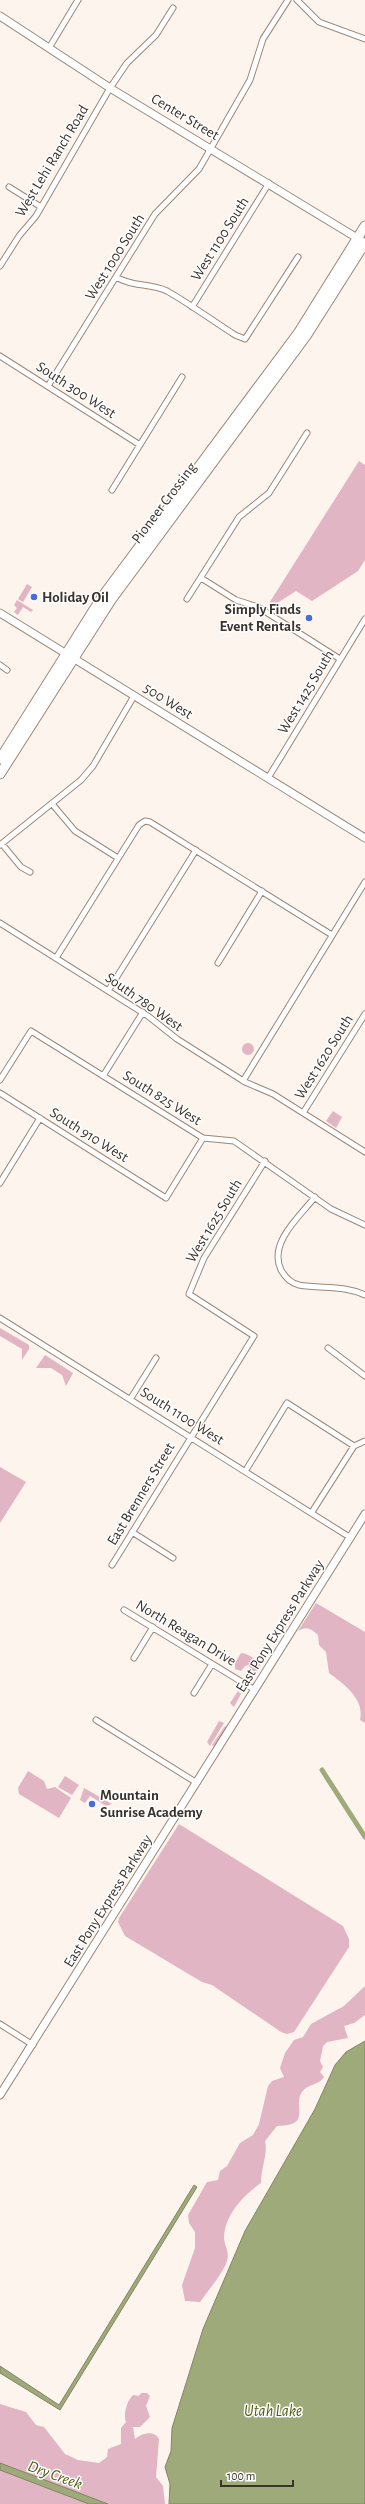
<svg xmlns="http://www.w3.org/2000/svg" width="365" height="2504" font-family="'Alegreya Sans',sans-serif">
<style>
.green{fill:#e1b5c3}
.water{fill:#9faa7a;stroke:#818663}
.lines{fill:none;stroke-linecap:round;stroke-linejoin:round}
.canal{stroke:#9faa7a;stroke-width:5}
.street-casing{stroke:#9b887a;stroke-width:7}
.secondary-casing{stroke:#9b887a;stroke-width:9}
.highway-casing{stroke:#9b887a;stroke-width:11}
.street{stroke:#fff;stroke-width:5}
.secondary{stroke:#fff;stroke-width:7}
.highway{stroke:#fff;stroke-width:9}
.poi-dot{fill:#496bde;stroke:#fff;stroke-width:1.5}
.labels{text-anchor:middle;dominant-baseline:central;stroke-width:3;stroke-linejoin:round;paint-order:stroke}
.street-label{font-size:15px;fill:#3a322c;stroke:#fff}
.poi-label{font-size:15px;font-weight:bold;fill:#3a322c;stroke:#fff;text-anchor:start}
.water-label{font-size:16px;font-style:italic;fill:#4f5b0f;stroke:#fff}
</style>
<rect width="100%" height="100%" fill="#fdf4ee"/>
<!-- green -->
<path class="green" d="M359,461L365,465V560L358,571L312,601L296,591L271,607L268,605Z
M27,584L32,587L23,602L18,599Z
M17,600L33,610L31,612L23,607L18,615L14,612L17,608L14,605Z
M242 1049a6 6 0 1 1 12 0a6 6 0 1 1-12 0Z
M333,1111L342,1117L336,1128L326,1121Z
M0,1328L29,1345V1349L22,1360V1349L0,1336Z
M45,1355L73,1373L66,1386L62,1375L51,1368H36Z
M0,1467L26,1482L0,1523Z
M316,1603L365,1632V1723L360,1720C365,1699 344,1684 329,1673L326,1652L319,1645L318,1635C311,1628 306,1626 298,1631Z
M241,1653C247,1653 258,1660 260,1665L257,1671H253L248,1665L245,1666L241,1671L235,1669V1663Z
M238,1691L241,1694L234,1707L230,1703Z
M219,1721L224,1723L210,1746L207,1742Z
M225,1726L228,1728L215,1747L212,1745Z
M28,1771L44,1781L47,1789L55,1787L71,1798L59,1818L19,1794L18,1788Z
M65,1776L79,1785L72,1795L58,1787Z
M84,1788L112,1804L106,1806L90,1796L85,1803L80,1800Z
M179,1824L343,1926L349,1939V1947L294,2032L287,2034L281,2032L212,1985L202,1982L125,1936L118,1922L119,1918Z
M365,1986V2015L354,2023L344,2026L348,2038L327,2042L323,2046L320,2061L323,2067L320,2072L324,2077C318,2086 307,2084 302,2092C292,2106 313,2126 277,2126L265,2141C268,2155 261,2167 261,2183C244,2195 225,2214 224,2237C224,2245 230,2252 227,2261C224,2272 207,2292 200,2302L185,2301L182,2285L195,2248V2232L189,2223L188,2215L207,2182L218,2180L220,2171L227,2166L240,2143L253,2135L259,2124L268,2086L272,2081L284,2077L280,2068L285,2053L294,2040L303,2037L311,2024L344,2006Z
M141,2393H147L150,2396L146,2406L150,2417L140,2427H133L135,2439C142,2433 154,2430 159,2439L156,2477L163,2486L165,2504H0V2404L26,2412L36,2425L44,2427L65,2454L78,2460L99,2463L107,2457L108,2449L121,2444V2428L126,2422C123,2414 127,2401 133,2395L139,2396Z"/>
<!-- water -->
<path class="water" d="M365,2041V2504H169L170,2484L165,2467L171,2451L172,2428L203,2329L245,2231L315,2109L335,2065L346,2052Z
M194,2185L197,2187L60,2410L0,2373V2366L59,2405Z
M0,2463L108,2504H89L81,2501L0,2470Z"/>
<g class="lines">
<!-- canal -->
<path class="canal" d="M322,1770L365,1837"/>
<!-- street casing -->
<g class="street-casing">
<path id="street" d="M297,0L319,22L365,39
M49,48L78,0
M9,187L41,207
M0,266L19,236L36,216L110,88L127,63L156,35L173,8
M116,277C132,287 150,283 167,291C190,304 213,321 235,335L245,339L298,257
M192,307L269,183
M0,356L140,445
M48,386L155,214L199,169L250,80L263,39L288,0
M112,490L182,377
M201,578L236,600L258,607L340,659
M187,599L239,517L269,493L307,433
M0,665L7,670
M268,778L365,619
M53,805L75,831L118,858
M2,844L21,867L30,872
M0,845L81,780L93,766L134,696
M0,923L148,1016L177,1039L245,1082L273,1094L365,1152
M56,958L139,825L145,821L150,822L332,935
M218,963L262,891
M108,991L196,850
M103,1076L143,1012
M0,1080L31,1031L203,1138L234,1141L331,1209L365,1225
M243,1081L365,882
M0,1093L166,1198L203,1138
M303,1113L365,1014
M0,1183L40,1118
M315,1197C300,1216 268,1243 281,1270C285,1277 290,1283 299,1285C322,1289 344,1285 365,1295
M0,1318L351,1538
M328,1348L365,1376
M131,1398L156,1358
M246,1470L287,1403L354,1446
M312,1512L354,1446L365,1441
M132,1532L173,1558
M112,1565L254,1336L189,1294L204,1258L265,1161
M124,1610L255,1690
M134,1658L153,1627
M194,1693L212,1664
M96,1720L197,1783
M0,2024L33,2045"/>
</g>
<!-- secondary casing -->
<g class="secondary-casing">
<path id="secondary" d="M0,16L110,88L362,241
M0,613L365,838
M0,2095L365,1514"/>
</g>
<!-- highway casing -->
<g class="highway-casing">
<path id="highway" d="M0,759L102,597L299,332L365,226
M0,774L111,600L306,336L365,243"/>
</g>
<!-- street -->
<use href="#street" class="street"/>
<!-- secondary -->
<use href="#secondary" class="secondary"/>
<!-- highway -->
<use href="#highway" class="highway"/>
</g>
<!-- markers -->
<g class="poi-dot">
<circle cx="34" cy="597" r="4"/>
<circle cx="309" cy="618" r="4"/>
<circle cx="92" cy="1804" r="4"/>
</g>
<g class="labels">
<!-- street labels -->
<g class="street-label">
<text transform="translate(185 117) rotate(31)">Center Street</text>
<text transform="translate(52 161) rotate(-59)">West Lehi Ranch Road</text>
<text transform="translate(220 239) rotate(-58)">West 1100 South</text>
<text transform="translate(115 257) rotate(-58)">West 1000 South</text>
<text transform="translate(76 390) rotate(33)">South 300 West</text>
<text transform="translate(164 503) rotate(-53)">Pioneer Crossing</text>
<text transform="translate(306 692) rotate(-59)">West 1425 South</text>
<text transform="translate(168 701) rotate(32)">500 West</text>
<text transform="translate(144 1002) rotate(35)">South 780 West</text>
<text transform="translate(324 1057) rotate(-58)">West 1620 South</text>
<text transform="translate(162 1098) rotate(32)">South 825 West</text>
<text transform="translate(89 1135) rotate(32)">South 910 West</text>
<text transform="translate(214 1221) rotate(-59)">West 1625 South</text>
<text transform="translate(182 1416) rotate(32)">South 1100 West</text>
<text transform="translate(141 1494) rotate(-59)">East Brenners Street</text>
<text transform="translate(280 1626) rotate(-58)">East Pony Express Parkway</text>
<text transform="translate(186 1633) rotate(31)">North Reagan Drive</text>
<text transform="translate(108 1901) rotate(-58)">East Pony Express Parkway</text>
</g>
<!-- poi labels -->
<g class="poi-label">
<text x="42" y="597">Holiday Oil</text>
<text x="301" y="609" text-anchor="end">Simply Finds<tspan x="301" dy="17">Event Rentals</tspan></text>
<text x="100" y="1795">Mountain<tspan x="100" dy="17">Sunrise Academy</tspan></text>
</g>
<!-- water labels -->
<g class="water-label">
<text x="273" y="2411">Utah Lake</text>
<text transform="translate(55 2475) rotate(20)">Dry Creek</text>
</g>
</g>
<!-- scale -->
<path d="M221 2480v6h72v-6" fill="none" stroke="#3a322c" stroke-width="2"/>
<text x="227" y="2480" font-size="12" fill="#3a322c" stroke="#ffffff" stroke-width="3" paint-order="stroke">100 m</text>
</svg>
